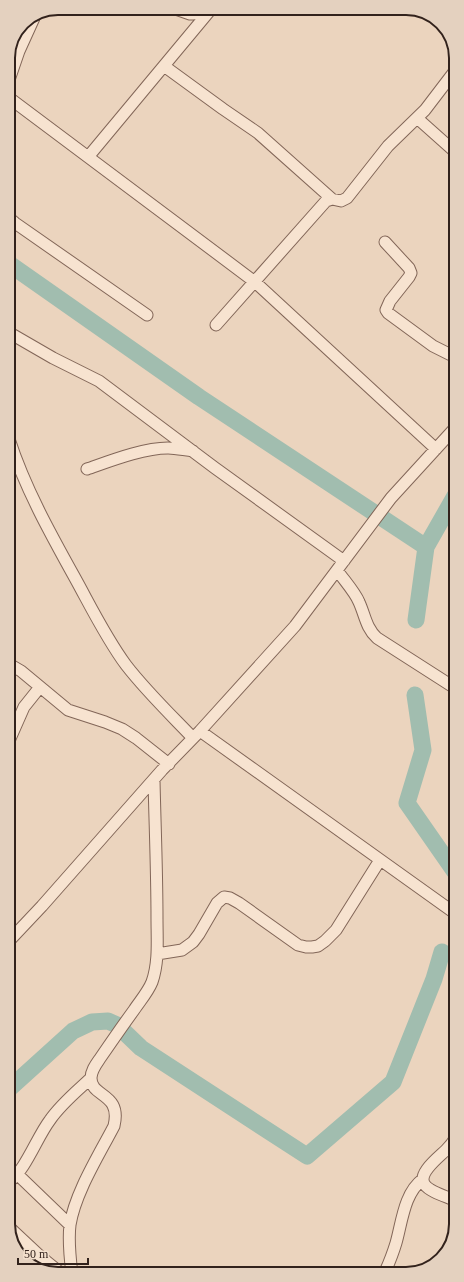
<svg xmlns="http://www.w3.org/2000/svg" width="464" height="1282" font-family="Georgia,serif">
<style>
.lines{fill:none;stroke-linecap:round;stroke-linejoin:round}
.river{stroke:#a1bdaf;stroke-width:17}
.minor-casing{stroke:#826658;stroke-width:13}
.minor{stroke:#f7e3d0;stroke-width:11}
.rim{fill:none;stroke:#32221c;stroke-width:2}
</style>
<rect width="100%" height="100%" fill="#ebd4be"/>
<g class="lines">
<!-- river -->
<path class="river" d="M8,263L199,397L426,547
M416,620L426,547L455,496
M415,695L423,750L407,803L455,872
M10,1088L73,1031L92,1022L108,1021L117,1025L141,1048L307,1156L393,1082L434,979L442,952"/>
<!-- minor casing -->
<g class="minor-casing">
<path id="minor" d="M173,8L190,14H193L199,8
M164,66L223,109L258,133L332,199
M8,83L19,51L34,18
M8,97L255,282L436,449
M417,118L454,151
M88,157L212,8
M8,217L15,223L147,315
M385,242L409,268L411,273L409,277L390,301L386,310L388,313L433,346L455,357
M216,325L326,201L332,199L341,201L347,198L388,146L425,110L454,72
M8,332L53,358L99,381L215,468L344,561
M9,439C25,488 50,533 75,578C91,607 106,638 126,665C146,691 170,714 193,738
M87,469C110,461 143,448 168,448C176,448 184,450 193,451
M337,570C343,579 355,592 359,602C365,615 366,628 377,638L455,688
M9,664L21,671L68,710L105,722L122,729L136,738L169,764
M200,731L456,914
M9,741L24,707L40,687
M9,941L42,906L162,770L200,731L295,626L391,498L455,428
M157,954L182,950L193,942L199,934L217,903L224,897L230,898L239,903L298,945L306,947H312L318,946L325,941L336,930L380,860
M456,1137C453,1142 450,1146 446,1150C439,1157 416,1174 425,1185C430,1192 448,1197 456,1201
M17,1174L70,1225
M10,1181C26,1169 37,1137 50,1120C61,1104 76,1092 91,1078
M10,1228L41,1257L62,1274
M385,1272C389,1263 393,1253 396,1243C402,1222 404,1193 423,1179
M72,1274C70,1258 68,1241 70,1225C75,1193 99,1155 114,1126C122,1092 91,1098 91,1078C91,1070 97,1063 101,1057C112,1041 123,1025 134,1010C140,1001 148,992 152,982C159,962 157,940 157,919C157,872 155,826 154,780"/>
</g>
<!-- minor -->
<use href="#minor" class="minor"/>
</g>
<!-- crop -->
<path d="M0 0H464V1282H0ZM58 15H406A43 43 0 0 1 449 58V1224A43 43 0 0 1 406 1267H58A43 43 0 0 1 15 1224V58A43 43 0 0 1 58 15Z" fill="#e4d1bf" fill-rule="evenodd"/>
<path class="rim" d="M58 15H406A43 43 0 0 1 449 58V1224A43 43 0 0 1 406 1267H58A43 43 0 0 1 15 1224V58A43 43 0 0 1 58 15Z"/>
<!-- scale -->
<path d="M18 1258v6h70v-6" fill="none" stroke="#32221c" stroke-width="2"/>
<text x="24" y="1258" font-size="12" fill="#32221c" stroke="#f3e0cd" stroke-width="3" paint-order="stroke">50 m</text>
</svg>
